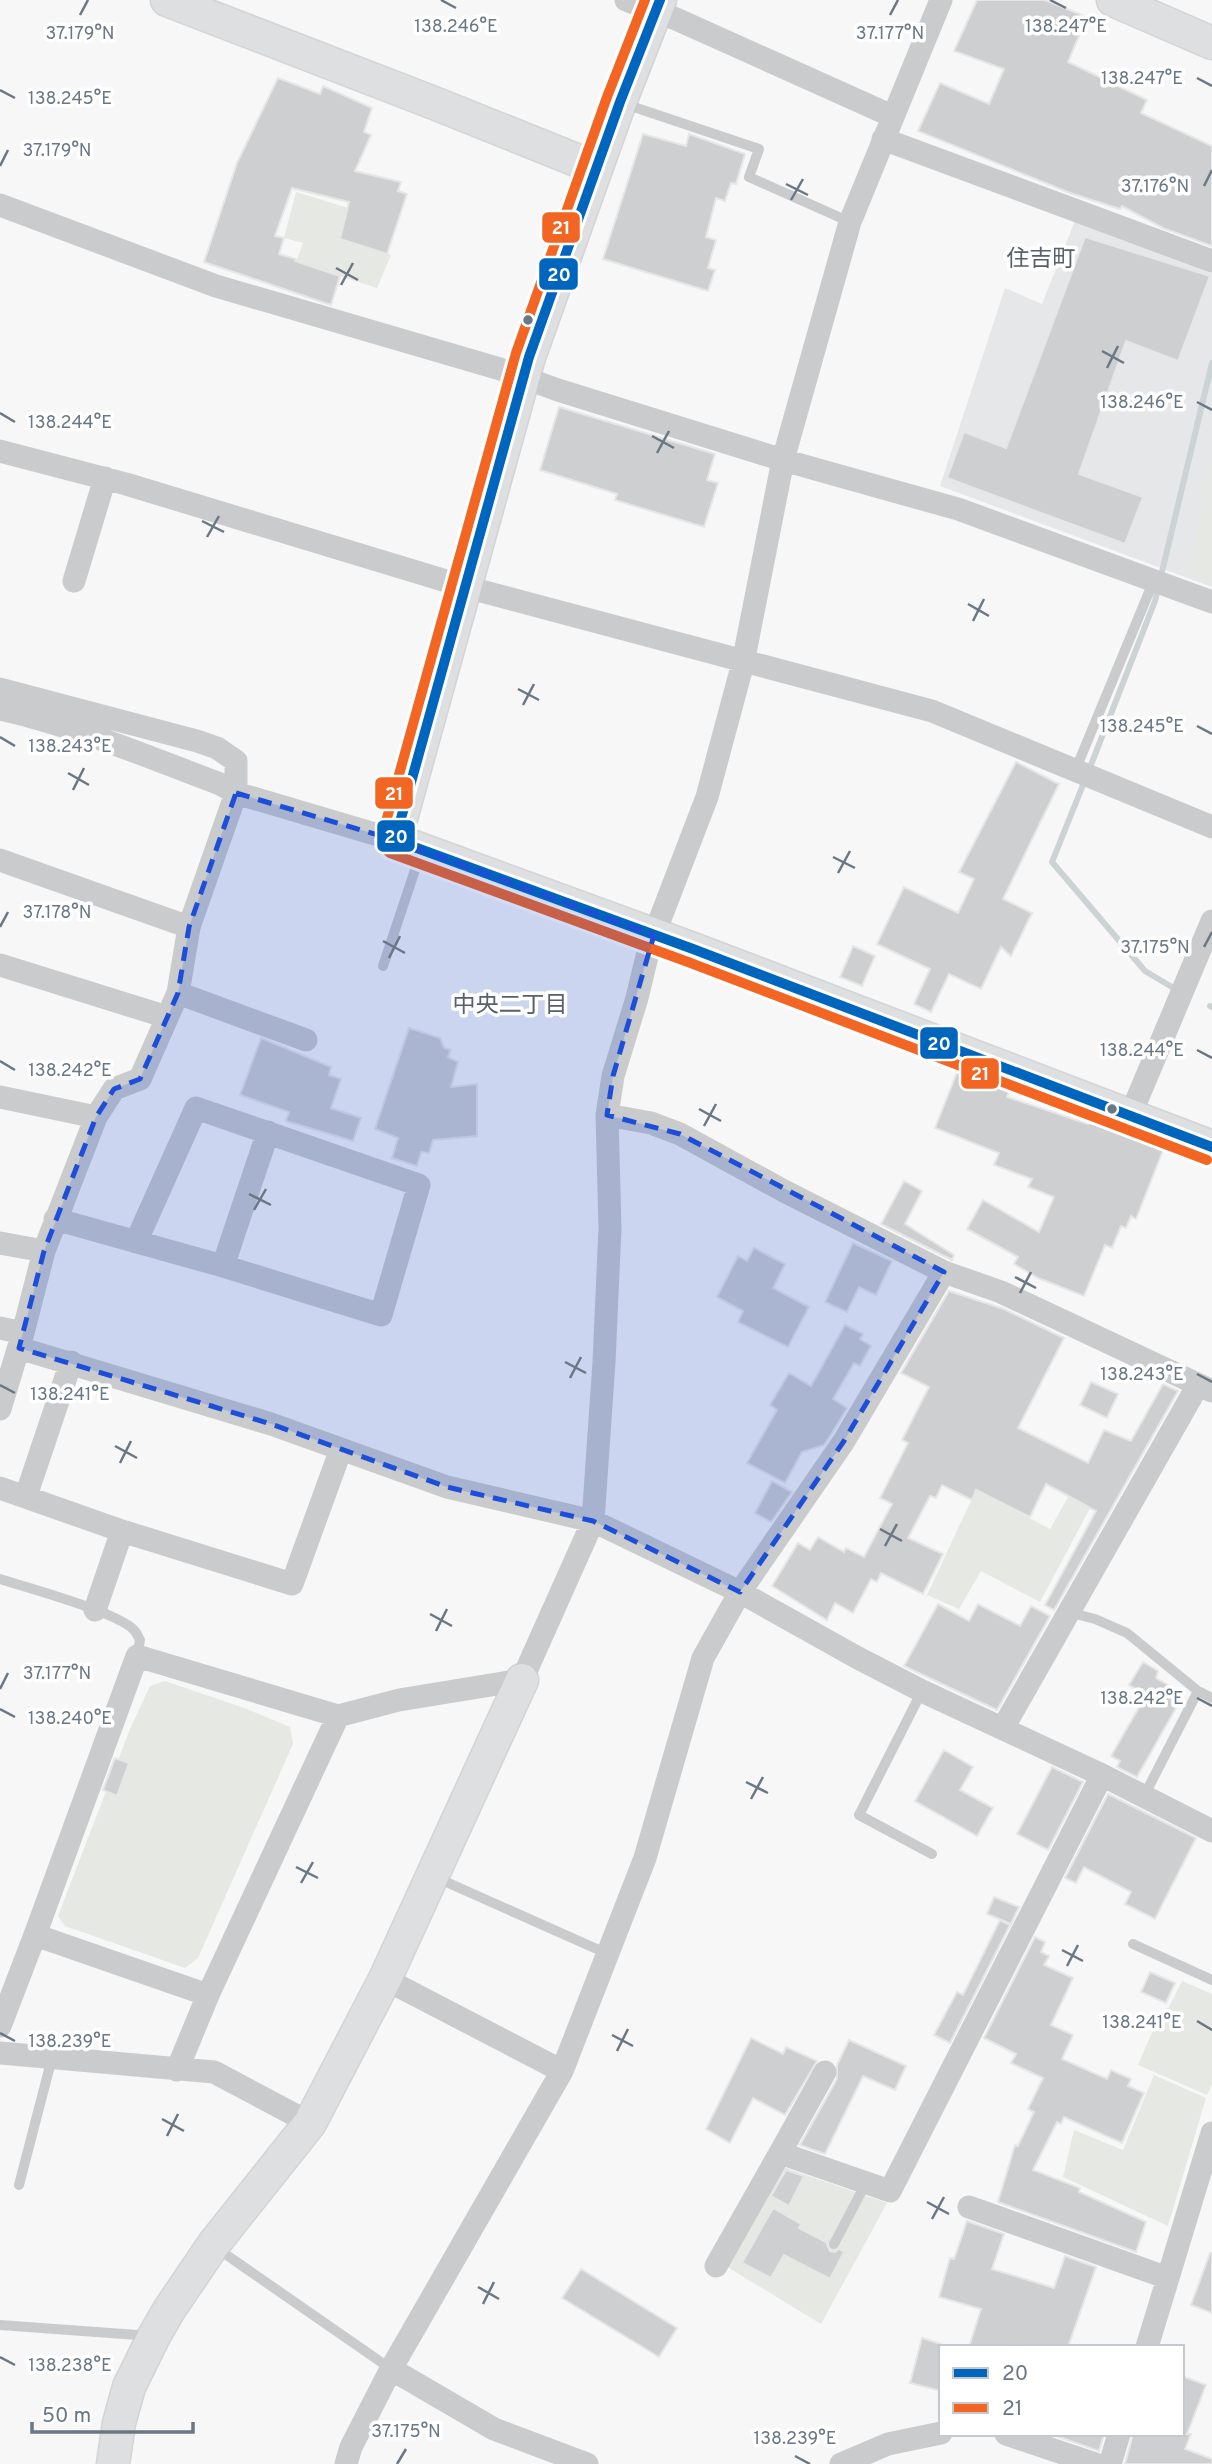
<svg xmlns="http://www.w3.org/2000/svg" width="1212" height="2464" font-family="Overpass,'Noto Sans JP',sans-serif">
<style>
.built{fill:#e6e7e8}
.green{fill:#e6e8e4}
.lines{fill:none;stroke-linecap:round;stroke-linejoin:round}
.stream{stroke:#ccd3d5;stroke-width:6}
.building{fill:#cecfd0;stroke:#e6e6e6;stroke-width:2}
.secondary-casing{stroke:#d3d4d5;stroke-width:35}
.lane{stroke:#cacbcc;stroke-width:10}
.street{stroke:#cacbcc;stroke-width:23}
.secondary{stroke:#dedfe0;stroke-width:32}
.bus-1-casing{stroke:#fff;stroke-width:16}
.bus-2-casing{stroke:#fff;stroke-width:16}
.bus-1{stroke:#0065bd;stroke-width:10}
.bus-2{stroke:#f26522;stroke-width:10}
.marked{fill:#1d4ed8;fill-opacity:0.2;stroke:#1d4ed8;stroke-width:5;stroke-dasharray:14 9;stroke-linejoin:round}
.ticks{fill:none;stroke:#6a7784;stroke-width:2.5}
.bus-dot{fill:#6a7784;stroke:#fff;stroke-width:2.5}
.labels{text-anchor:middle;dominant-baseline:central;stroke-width:7;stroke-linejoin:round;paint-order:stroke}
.neighbourhood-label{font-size:23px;fill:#576169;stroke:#fff}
.ticks-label{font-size:18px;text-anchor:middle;fill:#6a7784;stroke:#fff;stroke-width:7;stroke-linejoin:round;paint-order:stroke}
.line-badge{stroke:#fff;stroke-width:2.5}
.badge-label{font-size:19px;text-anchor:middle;font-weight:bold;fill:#fff}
</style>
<rect width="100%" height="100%" fill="#f7f7f7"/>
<!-- built -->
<path class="built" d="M1076,218L1212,273V587L940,486L1005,288L1042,304Z"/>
<!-- green -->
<path class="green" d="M296,192L348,208L340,239L391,255L377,288L296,262L303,243L284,238Z
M1212,457V581L1189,573Z
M1094,1451L1113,1465L1040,1602L981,1571L959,1609L927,1595L976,1490L1050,1529Z
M165,1681L247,1709L290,1727L293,1744L198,1958L185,1968L65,1926L58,1916L130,1729L150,1686Z
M1182,1981L1212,1994V2084L1207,2095L1138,2065L1161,2012L1169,2007Z
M1154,2075L1206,2098L1168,2226L1063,2177L1074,2130L1123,2150Z
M780,2166L887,2203L821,2324L724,2265Z"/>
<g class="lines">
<!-- stream -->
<path class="stream" d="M1089,770L1155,601L1212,363
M1085,780L1052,862L1145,971L1177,990
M1210,1006L1212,1007"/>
</g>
<!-- building -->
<path class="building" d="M977,0H1045L1087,17L1068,62L1147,100L1141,113L1212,146V246L1163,228L1122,206L1120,209L1070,193L918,131L940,83L989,104L1004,69L954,51Z
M278,78L320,94L323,86L372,108L364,132L371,135L355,171L401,182L398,191L407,194L387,254L340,239L349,202L292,188L275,236L284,238L279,254L296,259L295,261L340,276L331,305L204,262L237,163Z
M643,134L686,146L689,134L745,154L736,184L731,183L725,201L716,198L706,237L716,240L708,268L715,270L708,291L603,259Z
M1085,237L1210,276L1178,361L1126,341L1079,474L1143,497L1125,544L947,478L964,432L1006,448Z
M559,407L715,454L707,480L718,483L704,527L615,500L617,494L540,470Z
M1016,762L1059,784L1003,899L1032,913L1011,956L1001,947L981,989L949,974L931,1012L914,1004L930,969L877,944L904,887L958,913L974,879L959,872Z
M853,946L875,956L862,986L840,977Z
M409,1028L440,1038L444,1048L451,1050L448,1057L458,1062L451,1087L477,1084V1136L433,1140L429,1153L421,1152L417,1166L392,1158L398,1138L375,1129Z
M261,1038L331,1067L329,1075L341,1079L331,1108L361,1118L353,1141L286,1121L289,1112L240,1095Z
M958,1070L1010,1090L1007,1097L1088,1124L1090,1120L1164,1148L1136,1219L1131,1216L1126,1228L1121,1226L1112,1248L1105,1245L1084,1296L1038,1278L1014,1264L1018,1257L967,1229L983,1200L1039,1232L1054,1197L1028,1187L1032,1179L994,1165L999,1153L935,1128Z
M904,1181L922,1191L905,1224L954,1255L952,1260L881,1224Z
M853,1243L892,1261L876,1295L859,1287L847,1312L825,1302Z
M754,1248L785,1264L773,1288L809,1307L788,1347L738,1322L743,1311L717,1297L738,1256L747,1261Z
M949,1291L1004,1309L1064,1338L1018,1428L1088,1463L1104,1430L1131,1441L1163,1384L1178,1391L1054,1610L1045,1605L1096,1511L1046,1484L1030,1517L976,1490L972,1500L942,1485L936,1498L930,1496L908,1538L943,1554L923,1594L881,1573L877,1582L871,1579L853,1613L835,1603L827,1620L772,1586L798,1543L810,1550L818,1537L844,1552L846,1548L864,1557L892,1504L880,1498L908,1443L902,1440L929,1387L901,1373Z
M845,1325L863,1334L860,1339L871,1346L860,1366L854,1363L833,1399L847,1408L832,1433L824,1445L802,1452L785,1483L747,1463L777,1410L770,1405L789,1373L811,1386Z
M1091,1382L1118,1394L1107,1418L1080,1405Z
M772,1481L792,1492L771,1522L755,1513Z
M938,1604L969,1621L978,1604L1020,1626L1031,1606L1050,1616L997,1710L904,1666Z
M1143,1662L1158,1671L1156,1678L1184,1694L1137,1777L1117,1767L1120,1761L1111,1756L1146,1695L1129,1685Z
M944,1750L973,1767L960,1790L993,1808L977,1836L915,1801Z
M115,1758L129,1763L117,1796L103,1790Z
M1052,1767L1083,1782L1048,1850L1017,1834Z
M1108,1794L1196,1838L1155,1919L1125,1904L1131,1892L1084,1867L1076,1883L1065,1878Z
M994,1897L1019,1907L1011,1924L987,1914Z
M1000,1920L1010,1925L950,2043L934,2035L957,1992L963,1995Z
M1035,1937L1045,1942L1041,1952L1049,1956L1044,1965L1073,1978L1051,2025L1073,2035L1062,2059L1107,2079L1111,2070L1131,2079L1128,2086L1144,2093L1122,2143L1064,2117L1061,2124L1057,2122L1033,2170L1080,2188L1079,2192L1146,2222L1136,2252L998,2202L1015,2145L1018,2146L1034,2112L1028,2109L1043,2078L1011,2063L1016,2054L984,2038Z
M1150,1972L1175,1983L1166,2003L1141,1992Z
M751,2038L783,2054L786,2047L817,2061L785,2115L753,2098L730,2143L706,2129Z
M849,2040L906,2066L895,2090L863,2076L825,2154L800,2145L837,2079V2065Z
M786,2170L804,2176L789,2206L771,2196Z
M773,2208L801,2224L799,2228L826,2242L830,2251L835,2252L839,2249L844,2252L830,2279L784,2255L771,2278L742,2263Z
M967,2221L1004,2234L992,2269L1054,2288L1065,2256L1096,2267L1068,2347H969L981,2309L939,2297L950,2258L954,2259Z
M1210,2253H1212V2313L1191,2305Z
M581,2269L677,2328L659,2357L562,2298Z
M922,2338L941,2344V2391L910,2383Z
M1182,2376L1206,2385L1187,2434H1191L1185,2449L1212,2459V2464H1125L1133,2434H1182Z
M1051,2434H1104L1099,2451Z"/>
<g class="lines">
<!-- secondary casing -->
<g class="secondary-casing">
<path id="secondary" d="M167,0L434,103L596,168
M660,0L620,102L529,357L395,840L693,949L1212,1147
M1113,0L1212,43
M113,2464L119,2423L129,2387L154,2336L169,2310L213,2245L310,2123L385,1979L522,1680"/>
</g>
<!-- lane -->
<path class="lane" d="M622,103L759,149L749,177L850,222
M1075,771L1154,580
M383,966L421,852
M0,1579C28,1588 117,1612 134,1630C137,1633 138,1637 140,1640L137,1656
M1068,1612L1095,1619L1127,1633L1198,1691L1144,1796
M922,1691L859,1815L932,1854
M1198,1691L1212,1698
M435,1877L608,1954
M1133,1944L1212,1980
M19,2185L52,2058
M834,2244L866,2183
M215,2247L391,2369
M0,2325L151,2336"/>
<!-- street -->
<path class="street" d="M626,0L676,19L892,116
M883,139L1212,261
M0,205L216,286L500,369L558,390L783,460L958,509L1212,602
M0,451L126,484L466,587L932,711L1212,827
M74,581L105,478
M0,689L197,741L217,748L236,761V793L189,927L178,993L140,1079L114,1089L96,1117L44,1251L23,1333L0,1409
M0,709C76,726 148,757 220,784L236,793L395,840
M0,860L189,927
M0,965L167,1017
M178,993L306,1040
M0,1097L96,1117
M607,1115L651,1123L680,1134L784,1191L944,1272L1001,1292L1212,1391
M1130,1116L1212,921
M55,1219L223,1266L381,1315L419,1185L196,1108L136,1242
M0,1243L44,1251
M223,1266L268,1132
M0,1328L23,1333
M19,1348L271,1424L447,1487L593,1521L740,1592L858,1658L922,1691L1102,1775L1212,1831
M0,1488L122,1531L292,1584L341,1449
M26,1496L71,1362
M95,1610L122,1531
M338,1716L208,1995L35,1935L137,1656L338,1716L399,1700L522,1680L593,1521L604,1362L610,1228L607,1115L613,1076L637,998L649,948L707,797L743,663L783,460L850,222L941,0
M1003,1728L1198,1385
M385,1979L562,2071
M0,2026L35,1935
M0,2053L214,2072L310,2123
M177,2070L208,1995
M825,2072L780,2153L890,2191L1102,1775
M969,2207L1168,2278
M716,2266L780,2153
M1147,2347L1212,2133
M391,2369L494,2429L587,2464
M1006,2434L1095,2464
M346,2464L351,2447L391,2369L562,2071L645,1858L703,1658L740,1592L844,1441L944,1272
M841,2464L888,2444L941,2433
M1110,2464L1119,2434"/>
<!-- secondary -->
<use href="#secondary" class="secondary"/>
<!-- bus-1 casing -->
<g class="bus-1-casing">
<path id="bus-1" d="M660,0L620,102L529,357L395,840L693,949L1212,1147"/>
</g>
<!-- bus-2 casing -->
<g class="bus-2-casing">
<path id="bus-2" d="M645,0L607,97L516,353L382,836V846L390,853L688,962L1207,1160"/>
</g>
<!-- bus-1 -->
<use href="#bus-1" class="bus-1"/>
<!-- bus-2 -->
<use href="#bus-2" class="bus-2"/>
</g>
<!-- marked area -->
<path class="marked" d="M236,793L395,840L654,935L613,1076L607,1115L680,1134L944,1272L844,1441L740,1592L593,1521L447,1487L271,1424L19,1348L44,1251L96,1117L114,1089L140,1079L178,993L189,927Z"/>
<!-- ticks -->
<path class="ticks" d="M441,0L456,8M1050,0L1066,8M80,15L88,0M890,15L898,0M1197,78L1212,86M0,90L15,98M0,166L8,150M786,184L808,195M1204,186L1212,170M791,200L803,179M336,268L358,280M341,285L353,263M1102,351L1124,363M1107,368L1118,346M1197,402L1212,410M0,413L15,422M652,436L674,448M657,453L669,431M202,521L224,532M207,537L219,516M968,604L989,616M973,621L984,599M518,689L539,700M523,705L534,684M1197,726L1212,734M0,737L15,746M68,773L89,785M73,790L84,768M833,857L855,868M838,873L850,851M0,927L8,912M383,941L405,953M1204,947L1212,932M389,958L400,936M1197,1050L1212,1058M0,1061L15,1070M699,1109L721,1121M704,1126L716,1104M249,1194L271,1205M254,1210L266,1189M1015,1277L1036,1288M1020,1293L1031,1272M565,1362L586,1373M1197,1374L1212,1382M570,1378L581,1357M0,1385L15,1393M115,1446L137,1458M120,1463L131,1441M880,1529L902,1541M885,1546L897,1524M430,1614L452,1626M436,1631L447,1609M0,1689L8,1673M1197,1698L1212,1706M0,1709L15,1717M746,1782L768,1793M751,1799L763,1777M296,1867L318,1878M301,1883L313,1862M1062,1950L1083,1961M1067,1966L1078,1945M1197,2021L1212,2030M0,2033L15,2041M612,2035L633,2046M617,2051L628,2029M162,2119L184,2131M167,2136L178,2114M927,2202L949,2214M932,2219L944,2197M478,2287L499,2299M483,2304L494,2282M0,2357L15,2365M795,2456L810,2464M397,2464L406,2449"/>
<!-- markers -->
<g class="bus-dot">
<circle cx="528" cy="320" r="6"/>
<circle cx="1112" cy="1109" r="6"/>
</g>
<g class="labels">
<!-- neighbourhood labels -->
<g class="neighbourhood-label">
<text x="1041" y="260">住吉町</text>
<text x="510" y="1006">中央二丁目</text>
</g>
</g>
<g class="ticks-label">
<text x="456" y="32">138.246°E</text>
<text x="1066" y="32">138.247°E</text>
<text x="890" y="39">37.177°N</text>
<text x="80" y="39">37.179°N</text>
<text x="1142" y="84">138.247°E</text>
<text x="70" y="104">138.245°E</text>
<text x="57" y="156">37.179°N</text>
<text x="1155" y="192">37.176°N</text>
<text x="1142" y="408">138.246°E</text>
<text x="70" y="428">138.244°E</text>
<text x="1142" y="732">138.245°E</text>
<text x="70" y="752">138.243°E</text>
<text x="57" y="918">37.178°N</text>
<text x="1155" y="953">37.175°N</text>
<text x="1142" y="1056">138.244°E</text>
<text x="70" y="1076">138.242°E</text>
<text x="1142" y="1380">138.243°E</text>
<text x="70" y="1400">138.241°E</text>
<text x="57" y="1679">37.177°N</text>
<text x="1142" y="1704">138.242°E</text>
<text x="70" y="1724">138.240°E</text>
<text x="1142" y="2028">138.241°E</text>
<text x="70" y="2047">138.239°E</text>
<text x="70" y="2371">138.238°E</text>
<text x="406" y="2437">37.175°N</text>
<text x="795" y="2444">138.239°E</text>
</g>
<g class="line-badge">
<rect x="541" y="211" width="40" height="33" rx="7" fill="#f26522"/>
<rect x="538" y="257" width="41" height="34" rx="7" fill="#0065bd"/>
<rect x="374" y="776" width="40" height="34" rx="7" fill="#f26522"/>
<rect x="376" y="819" width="40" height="34" rx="7" fill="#0065bd"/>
<rect x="919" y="1026" width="40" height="34" rx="7" fill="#0065bd"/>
<rect x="960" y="1057" width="40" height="33" rx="7" fill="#f26522"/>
</g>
<g class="badge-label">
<text x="561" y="234">21</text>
<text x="559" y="281">20</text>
<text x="394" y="800">21</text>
<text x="396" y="843">20</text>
<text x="939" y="1050">20</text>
<text x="980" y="1080">21</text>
</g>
<!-- legend -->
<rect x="939" y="2345" width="245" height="91" fill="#ffffff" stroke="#c3c9ce" stroke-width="2"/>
<rect x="953" y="2368" width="35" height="10" fill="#0065bd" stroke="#c3c9ce" stroke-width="2"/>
<text x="1002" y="2380" font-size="21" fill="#6a7784">20</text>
<rect x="953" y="2403" width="35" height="10" fill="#f26522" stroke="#c3c9ce" stroke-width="2"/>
<text x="1002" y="2415" font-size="21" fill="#6a7784">21</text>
<!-- scale -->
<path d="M32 2422v10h161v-10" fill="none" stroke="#6a7784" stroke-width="3.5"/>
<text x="42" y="2422" font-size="21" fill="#6a7784" stroke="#ffffff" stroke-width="5" paint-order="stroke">50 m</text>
</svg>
